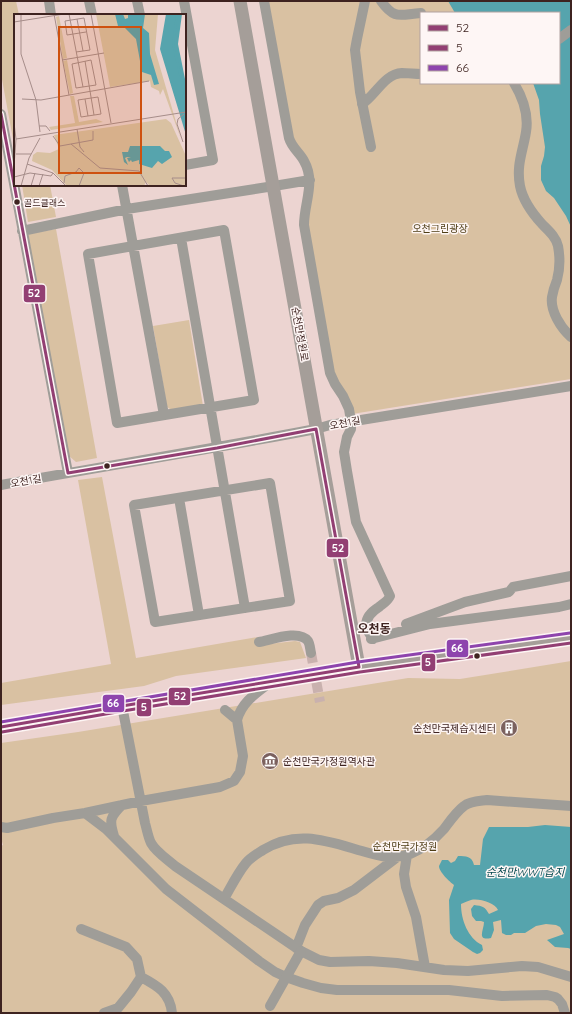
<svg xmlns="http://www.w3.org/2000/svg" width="572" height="1014" font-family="Quicksand,'Noto Sans KR',sans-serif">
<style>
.green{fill:#d9c1a2;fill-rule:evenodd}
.water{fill:#56a4ad}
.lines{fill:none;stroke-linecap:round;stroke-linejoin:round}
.minor-tunnel{stroke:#c9b1ae;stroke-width:10;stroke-dasharray:10 5;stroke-linecap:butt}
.minor{stroke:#9f9d98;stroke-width:10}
.major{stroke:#a59e99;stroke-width:13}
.minor-bridge{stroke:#9f9d98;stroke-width:10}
.bus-1-casing{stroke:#fef6f5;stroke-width:6}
.bus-2-casing{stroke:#fef6f5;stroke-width:6}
.bus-3-casing{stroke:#fef6f5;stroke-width:6}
.bus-1{stroke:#923f73;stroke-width:3}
.bus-2{stroke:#923f73;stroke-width:3}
.bus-3{stroke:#8e44ad;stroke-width:3}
.bus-dot{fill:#3e2320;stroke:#fef6f5;stroke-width:1.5}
.labels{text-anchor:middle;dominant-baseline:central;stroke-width:3;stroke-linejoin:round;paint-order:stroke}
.bus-label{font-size:9px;fill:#3e2320;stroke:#fef6f5;text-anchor:start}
.park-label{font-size:10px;fill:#4e3d15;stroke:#fef6f5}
.street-label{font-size:10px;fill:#3e2320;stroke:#fef6f5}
.poi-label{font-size:10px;fill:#3e2320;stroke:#fef6f5;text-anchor:end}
.water-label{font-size:11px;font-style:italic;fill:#02474e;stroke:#fef6f5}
.quarter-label{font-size:12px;font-weight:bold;fill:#3e2320;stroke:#fef6f5}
.inset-river{fill:none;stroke:#56a4ad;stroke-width:2}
.inset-road{fill:none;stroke:#a68d8a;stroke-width:1}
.view{fill:#ce510f;fill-opacity:0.15;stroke:#ce510f;stroke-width:2}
.inset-edge{fill:none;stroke:#3e2320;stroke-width:2}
.line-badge{stroke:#fef6f5;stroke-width:1.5}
.badge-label{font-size:11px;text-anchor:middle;font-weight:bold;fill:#fff}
</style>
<rect width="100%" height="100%" fill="#ecd4d1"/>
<!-- green -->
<path class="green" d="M1,1H16L19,15H15V150L1,74Z
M266,1H571V379L352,414L334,379L306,228L312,192L292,140ZM421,13H559V83H421Z
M22,185H50L56,217L28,222Z
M56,229L97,458L76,462L68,455L28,234Z
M189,320L203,406L173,411L167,407L153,326Z
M102,477L136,658L258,637L260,645L295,641L300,642L306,658L176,676L144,686L1,705V683L111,664L78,480Z
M571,661V1013H1V846L3,845L1,838V743L78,732L408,678L460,679Z"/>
<!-- water -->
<path class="water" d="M448,1H571V227L566,216L554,198L546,191L541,180V166L544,156L545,147L540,114L539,100L533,83H559V13H455Z
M545,825L571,827V949L568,948L555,947L547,940L564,934L560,927L556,925L546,924L536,926L525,933H514L511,935H506L502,933L501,920L493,922L494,930L491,938C476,941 484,930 484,922L481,921H476L472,916L471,909L474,905C483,906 485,907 489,914L498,910C495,903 479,898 471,900C467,901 464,903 461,904C461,920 468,938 482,945L483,950L480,953L477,954L473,952L454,939L450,933L449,900L454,885C450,882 439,872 439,866C440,864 441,862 442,860H448L451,863L455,861L458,856C466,856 472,856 474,865H480L483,839L489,827H528Z"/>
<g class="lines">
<!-- minor-tunnel -->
<path class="minor-tunnel" d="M311,653L320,702"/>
<!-- minor -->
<path class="minor" d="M49,1L51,15
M89,1L92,15
M137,1L140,15
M184,1L213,160L185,165
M264,1L289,138C292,148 300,153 304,161C316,182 304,203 304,225L330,373L335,384L343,396L349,409L351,421V429L347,437L344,452L347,471L356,522L390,596C388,601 384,603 379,607C371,612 363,620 368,631C369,633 371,636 373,639
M365,1L357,39L355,50L360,92L371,147
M381,1C395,21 401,14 421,13
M559,39L571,30
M514,83C523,98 529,114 526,132C523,151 516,165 520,186C523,201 532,213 542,224C549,231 556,237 558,246C560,257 560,269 557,280C555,285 553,291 552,297C550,311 561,328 571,337
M362,104C376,95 384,74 402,73C408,73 415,74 421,74
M1,114L68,473
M122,185L164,415
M224,230L254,400L117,423L88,254Z
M22,231L127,209L274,186L310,180
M181,238L245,608
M270,483L290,601L155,622L134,505Z
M1,485C106,466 212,449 316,429L330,425L571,386
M179,498L199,615
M406,624L465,602L509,592L513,587L571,576
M371,639L430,624L559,607L571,604
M259,642C271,640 299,629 308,641C310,644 310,649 311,653
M122,706L145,823C147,830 148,837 151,843C156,852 167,859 175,866L301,951L319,960L330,962L369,961L397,963L444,970L468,971L522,966L538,967L571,977
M225,710L237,720C242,701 258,692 272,681
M85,813L106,829L166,889L259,961L275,972L286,977L303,983L321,988L337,990H449L502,996L547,995L555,997L558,999L562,1004L565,1013
M1,827L7,828L53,818L85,813L141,801L220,787L234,781L240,772L243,756L237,720
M114,836C109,820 110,817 122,805
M407,855L404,874L406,887L416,917L425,967
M224,899C231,887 237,874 246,863C250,858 257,854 263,850C297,829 327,841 362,851C379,856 392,860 410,854C423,849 435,839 444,829C450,821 456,812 464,806C470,801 480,801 487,800L571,806
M81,929L126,947L137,959L141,977
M296,948L305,925L318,905L324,901L338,898L354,890L396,858
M104,1013L118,1008L131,992L141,977C158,986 170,993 172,1013"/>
<!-- major -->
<path class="major" d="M240,1L359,667
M1,727L122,706L359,667L571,638"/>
<!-- minor-bridge -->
<path class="minor-bridge" d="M270,1006L301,951"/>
<!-- bus-1 casing -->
<g class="bus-1-casing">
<path id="bus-1" d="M1,114L68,473
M316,429L359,667
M68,473L217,448L316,429
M1,727L122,706L359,667"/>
</g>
<!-- bus-2 casing -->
<g class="bus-2-casing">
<path id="bus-2" d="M2,732L123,711L360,672L571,643"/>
</g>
<!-- bus-3 casing -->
<g class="bus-3-casing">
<path id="bus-3" d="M1,722L358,662L570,633"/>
</g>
<!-- bus-1 -->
<use href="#bus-1" class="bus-1"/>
<!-- bus-2 -->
<use href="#bus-2" class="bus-2"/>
<!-- bus-3 -->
<use href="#bus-3" class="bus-3"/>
</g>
<!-- icons -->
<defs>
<g id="building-disc" transform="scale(0.9)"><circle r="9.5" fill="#7b615e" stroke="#fef6f5"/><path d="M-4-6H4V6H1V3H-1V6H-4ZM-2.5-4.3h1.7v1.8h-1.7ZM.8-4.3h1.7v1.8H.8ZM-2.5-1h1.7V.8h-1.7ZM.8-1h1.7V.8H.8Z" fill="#fff"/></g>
<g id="museum-disc" transform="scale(0.9)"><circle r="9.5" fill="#7b615e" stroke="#fef6f5"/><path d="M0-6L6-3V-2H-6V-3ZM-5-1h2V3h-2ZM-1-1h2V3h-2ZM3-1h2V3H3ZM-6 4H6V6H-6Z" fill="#fff"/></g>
</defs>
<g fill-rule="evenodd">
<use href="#building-disc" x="509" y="728"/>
<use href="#museum-disc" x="270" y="761"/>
</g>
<!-- markers -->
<g class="bus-dot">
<circle cx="17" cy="202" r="3.5"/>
<circle cx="107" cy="466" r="3.5"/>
<circle cx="477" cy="656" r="3.5"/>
</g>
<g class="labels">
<!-- bus labels -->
<g class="bus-label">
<text x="24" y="202">골드클래스</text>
</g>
<!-- park labels -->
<g class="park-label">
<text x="440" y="228">오천그린광장</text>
<text x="405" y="846">순천만국가정원</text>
</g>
<!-- street labels -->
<g class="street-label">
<text transform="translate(300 334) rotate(80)">순천만정원로</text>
<text transform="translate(345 423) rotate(-11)">오천1길</text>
<text transform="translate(26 481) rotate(-10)">오천1길</text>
</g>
<!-- poi labels -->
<g class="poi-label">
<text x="496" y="728">순천만국제습지센터</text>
<text x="283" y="761" text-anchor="start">순천만국가정원역사관</text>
</g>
<!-- water labels -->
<g class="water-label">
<text x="525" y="872">순천만WWT습지</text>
</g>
<!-- quarter labels -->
<g class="quarter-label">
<text x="374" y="628">오천동</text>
</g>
</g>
<!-- overview -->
<g transform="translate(14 14)">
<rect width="172" height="172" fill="#ecd4d1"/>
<path d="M82,0H144L141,36L167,125L149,75L146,81L145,77L137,73L136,67L96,73ZM45,2L53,44L49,45L42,3ZM53,46L59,79L56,80L49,47ZM56,82H60L65,108L82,105L89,108L37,116L35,113L61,109ZM152,105L157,109L172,142V172H136L132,168L130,172H53L38,156L18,147L19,141L23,138L36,139L45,135L40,121Z" fill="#d9c1a2"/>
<path d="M101,0H109L111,5L114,4V0H131L129,14L135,19L136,40L145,70L140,71L137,61L128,58L122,25L110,13L104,12ZM152,0H168L164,30L172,70V121L146,35ZM116,132H146L151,137H155L158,143L148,150L144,147L138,154L125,150V146L118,148L117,146L115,148L113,144H117L113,143L111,144L114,151L110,148L108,138H114Z" fill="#56a4ad"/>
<path class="inset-river" d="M163,0L159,30L172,86"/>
<path class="inset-road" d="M7,0V40L22,86L26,118M40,0L55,81M55,0L69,73M77,0L97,109M63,5L69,37M0,8L50,0M62,38L76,36L70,4L51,7L53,21L72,18M48,46L90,39M77,46L82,71L62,74L58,50ZM71,47L80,101M84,83L87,100L67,103L64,86ZM8,85L27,86L135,67M71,85L74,102M0,109L2,125L0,152M25,112H32L36,117M63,115L66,133L70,138M39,122L46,132L79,126V117M2,125L172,98M169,128L163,110L164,105L170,100M57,130L86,154L125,157L134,172M2,140H17M13,150L39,159L52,172M0,163L16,159L37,162L39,159M50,169L51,162L62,158L65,154L70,159L65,172M7,172L15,144L26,124M17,172L21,159M25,172L29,160M170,172L161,169L158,164H172"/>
<path class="view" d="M45,13H127V159H45Z"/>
<rect width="172" height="172" class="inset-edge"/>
</g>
<g class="line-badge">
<rect x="23" y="284" width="23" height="19" rx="4" fill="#923f73"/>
<rect x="326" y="538" width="23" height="20" rx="4" fill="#923f73"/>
<rect x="446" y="639" width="23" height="19" rx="4" fill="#8e44ad"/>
<rect x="421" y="653" width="15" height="19" rx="4" fill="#923f73"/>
<rect x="168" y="687" width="23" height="19" rx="4" fill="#923f73"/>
<rect x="102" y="694" width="23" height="19" rx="4" fill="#8e44ad"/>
<rect x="136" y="698" width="16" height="19" rx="4" fill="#923f73"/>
</g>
<g class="badge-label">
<text x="34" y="297">52</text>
<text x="338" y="552">52</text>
<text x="457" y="652">66</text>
<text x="428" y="666">5</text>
<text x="180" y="700">52</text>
<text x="113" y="707">66</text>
<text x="144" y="711">5</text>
</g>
<!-- border -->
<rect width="572" height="1014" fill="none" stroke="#3e2320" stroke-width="4"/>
<!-- legend -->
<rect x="420" y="12" width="140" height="72" fill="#fef6f5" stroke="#b1a2a0"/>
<rect x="428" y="25" width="20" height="6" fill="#923f73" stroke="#b1a2a0"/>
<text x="456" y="32" font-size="12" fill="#3e2320">52</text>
<rect x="428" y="45" width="20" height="6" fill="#923f73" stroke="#b1a2a0"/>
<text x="456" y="52" font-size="12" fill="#3e2320">5</text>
<rect x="428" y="65" width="20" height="6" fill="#8e44ad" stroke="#b1a2a0"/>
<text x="456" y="72" font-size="12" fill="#3e2320">66</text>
</svg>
